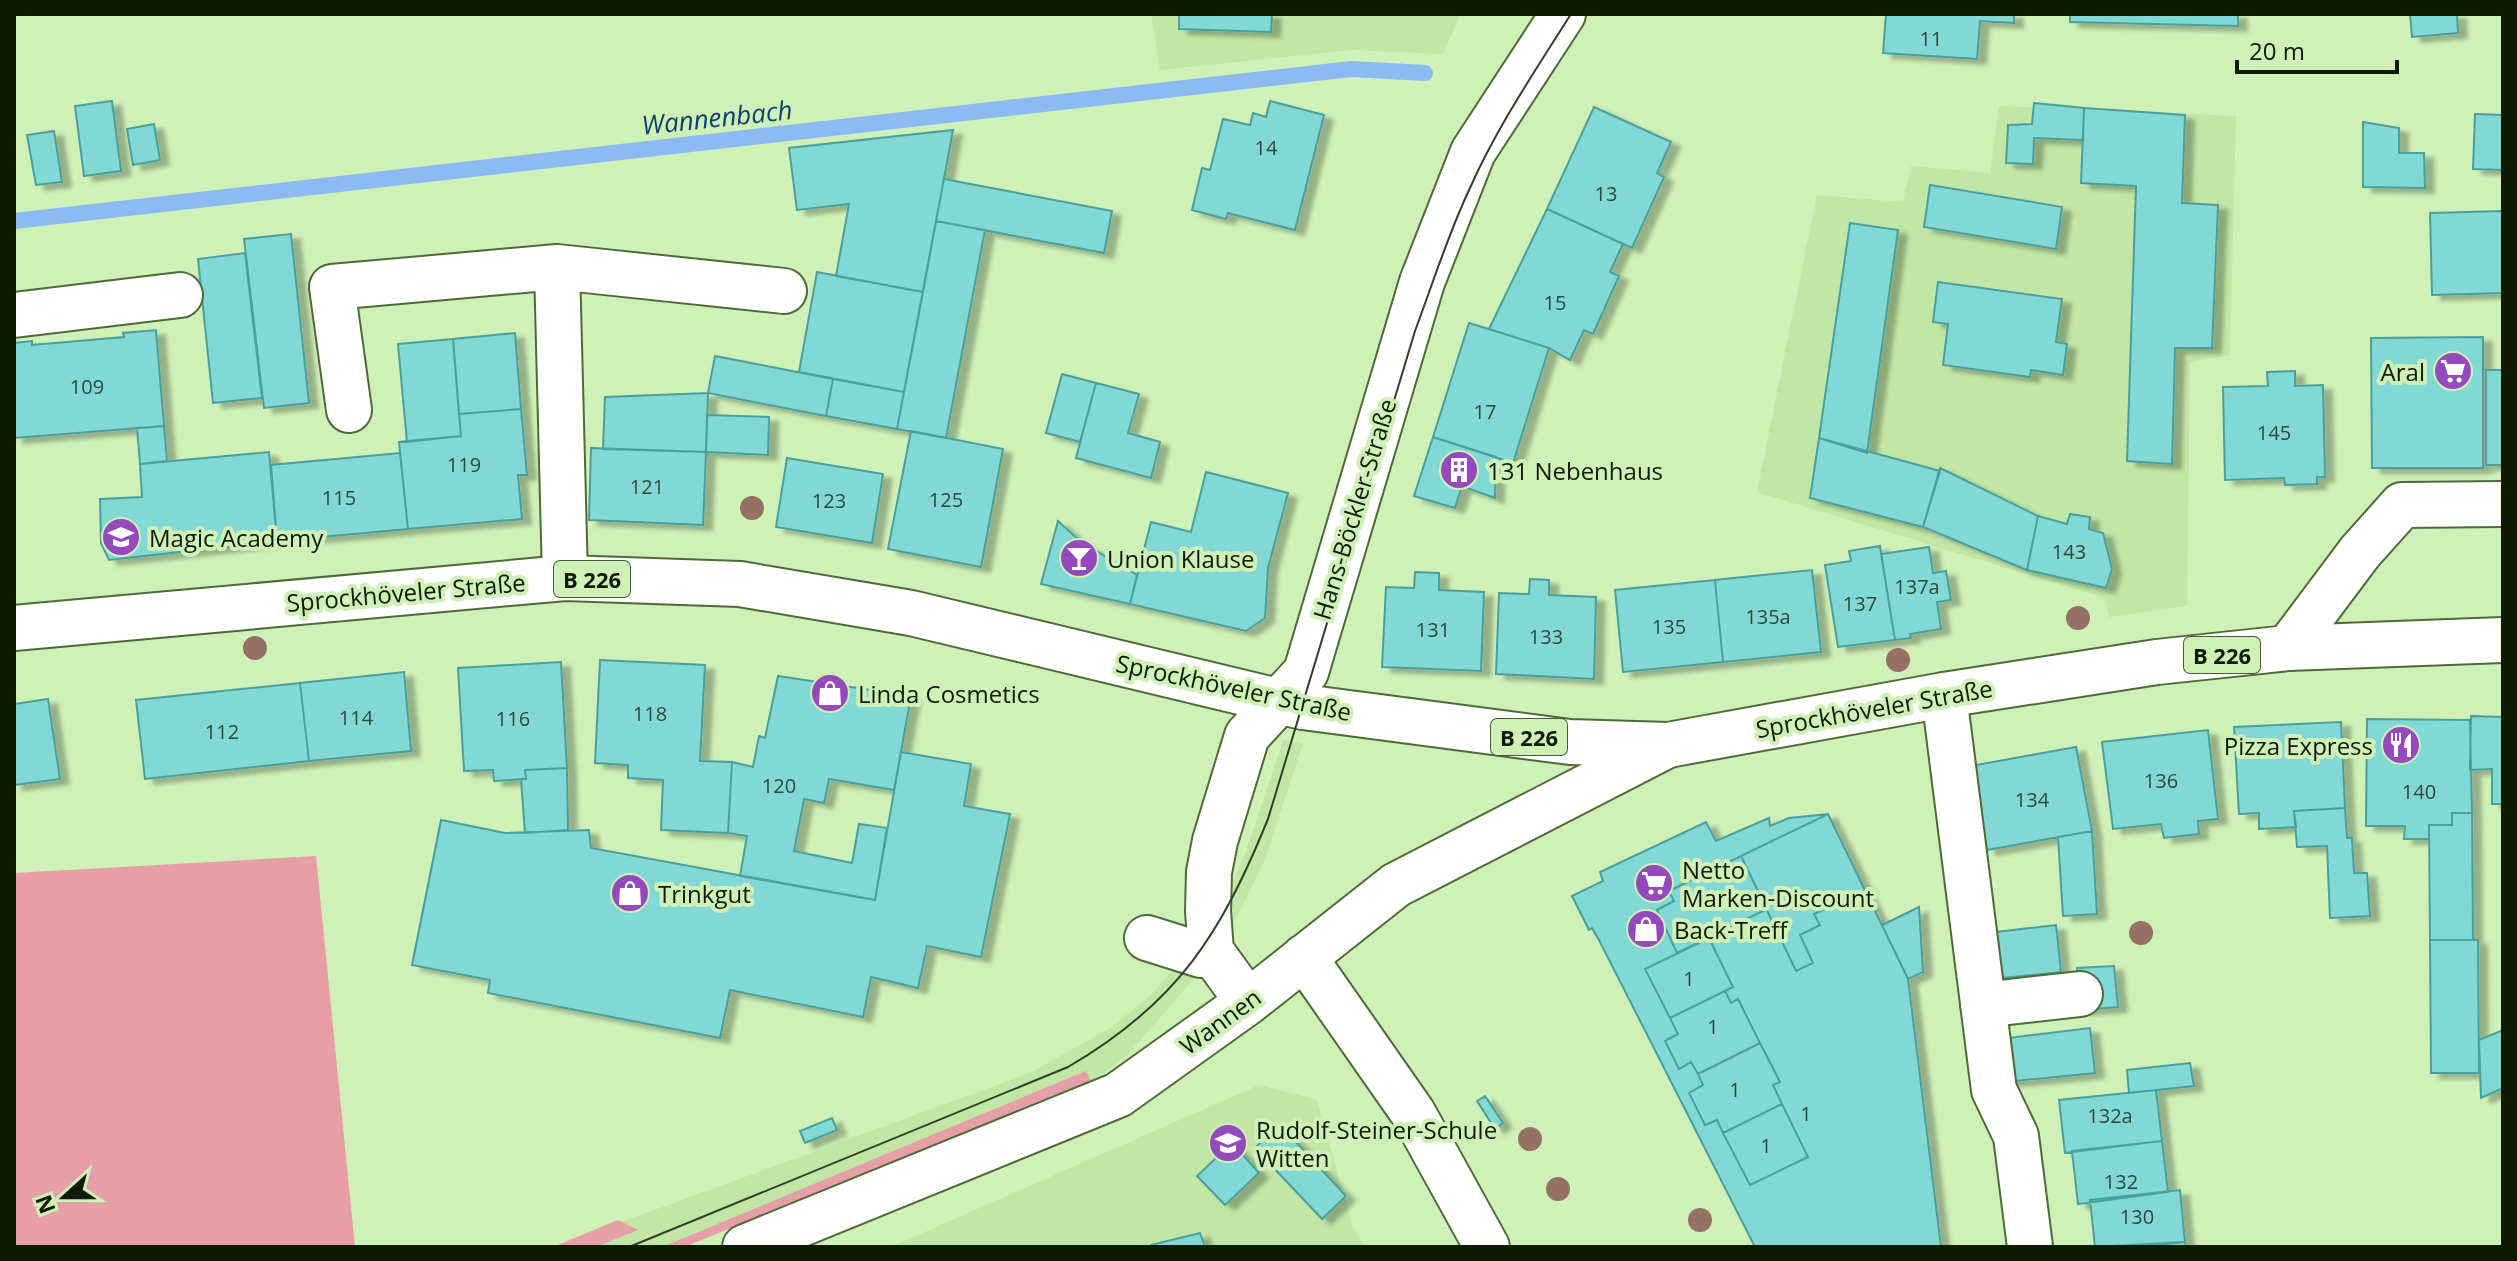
<svg xmlns="http://www.w3.org/2000/svg" width="2517" height="1261" font-family="'Open Sans',sans-serif">
<style>
.built{fill:#c2e6a5}
.green{fill:#e69fa7}
.lines{fill:none;stroke-linecap:round;stroke-linejoin:round}
.stream{stroke:#8bbbf2;stroke-width:16}
.building{fill:#82d8d4;stroke:#49a09d;stroke-width:2;filter:url(#shadow)}
.minor-casing{stroke:#4f6a37;stroke-width:48}
.major-casing{stroke:#4f6a37;stroke-width:48}
.minor{stroke:#fff;stroke-width:44}
.major{stroke:#fff;stroke-width:44}
.tram{stroke:#303f24;stroke-width:2}
.tree{fill:#957166}
.labels{text-anchor:middle;dominant-baseline:central;stroke-width:8;stroke-linejoin:round;paint-order:stroke}
.number-label{font-size:20px;fill:#2c4a39}
.shield{fill:#cff0b6;stroke:#495a3a;stroke-width:2}
.shield-label{font-size:22px;font-weight:bold;fill:#0f1a05}
.poi-label{font-size:24px;fill:#0f1a05;stroke:#cff0b6;text-anchor:start}
.street-label{font-size:24px;fill:#0f1a05;stroke:#cff0b6}
.water-label{font-size:26px;font-style:italic;fill:#0e4172;stroke:#cff0b6}
</style>
<defs>
<filter id="shadow"><feDropShadow dx="9" dy="5" stdDeviation="2" flood-color="#0004"/></filter>
</defs>
<rect width="100%" height="100%" fill="#cff0b6"/>
<!-- built -->
<path class="built" d="M1151,14H1460L1443,54L1351,50L1160,70Z
M1999,106L2236,116L2230,355L2190,362L2187,606L2109,617L2105,598L1757,492L1817,195L1903,202L1911,166L1990,173Z
M1283,740L1303,743L1265,859L1240,911L1208,962L1125,1058L1091,1081L1042,1103L684,1247H553L1030,1073L1112,1027L1151,995L1185,957L1228,891L1245,854Z
M1259,1085L1317,1100L1353,1227L1365,1247H891Z"/>
<!-- green -->
<path class="green" d="M316,856L355,1247H14V873Z
M1086,1071L1091,1081L1042,1103L684,1247H662Z
M618,1220L638,1230L596,1247H553Z"/>
<g class="lines">
<!-- stream -->
<path class="stream" d="M14,221L1351,69L1425,73"/>
</g>
<!-- building -->
<path class="building" d="M1179,14H1272L1271,32L1179,29Z
M1886,14H2014V23L1980,21L1977,59L1883,53Z
M2070,14H2238V26L2070,22Z
M2410,14H2457L2458,33L2412,37Z
M112,101L121,171L84,176L75,106Z
M1270,101L1324,115L1295,230L1228,213L1226,219L1192,210L1202,168L1210,170L1223,119L1250,125L1253,113L1266,117Z
M2034,103L2084,108L2083,140L2034,138L2033,164L2006,163L2008,125L2032,124Z
M1594,107L1671,142L1657,173L1664,177L1632,248L1547,209Z
M2084,108L2185,115L2182,203L2218,205L2212,348H2175L2172,464L2127,461L2136,186L2081,183Z
M2475,114L2503,115V170L2473,169Z
M2363,122L2399,128V153H2424L2425,188L2363,187Z
M154,124L160,160L133,165L127,129Z
M953,130L923,292L836,276L849,204L797,210L789,148Z
M54,131L62,182L36,185L27,135Z
M944,179L1112,211L1104,253L936,221Z
M1930,185L2062,207L2056,249L1924,227Z
M1547,209L1623,244L1610,272L1619,276L1593,334L1584,330L1570,360L1549,348L1489,329Z
M2503,211V293L2432,295L2430,213Z
M936,221L985,230L946,438L897,429Z
M1850,223L1898,230L1867,453L1819,438Z
M291,234L309,403L264,408L244,239Z
M245,253L262,398L213,403L198,259Z
M817,272L923,292L904,392L799,372Z
M1938,282L2062,299L2056,342L2067,344L2063,375L2031,370L2030,377L1943,365L1948,324L1933,322Z
M1469,323L1549,348L1513,463L1433,437Z
M156,330L164,426L14,438V343L32,341V345L124,337L123,333Z
M515,333L521,409L459,414L453,339Z
M2483,337V468H2372L2371,338Z
M453,339L461,436L407,442L398,344Z
M715,356L833,379L826,416L708,393Z
M2486,370H2503V465H2486Z
M2295,371V386L2323,385L2325,477H2317V484L2285,485L2284,478L2225,480L2223,387L2268,386L2267,372Z
M1062,374L1096,383L1080,442L1046,433Z
M833,379L904,392L897,429L826,416Z
M1096,383L1139,394L1128,433L1160,442L1151,478L1076,458Z
M708,393L706,452L603,449L605,397Z
M521,409L527,475H518L522,519L408,529L399,442L461,436L459,414Z
M707,415L769,417L768,455L706,452Z
M164,426L167,461L140,464L137,428Z
M911,431L1003,449L981,567L888,549Z
M1433,437L1496,457L1495,498L1462,486L1455,508L1414,496Z
M1819,438L1940,471L1923,527L1810,498Z
M591,448L706,452L703,525L589,520Z
M269,452L277,541L109,560L101,543L100,499L142,497L140,464Z
M400,453L408,529L277,541L271,465Z
M787,458L883,474L872,543L776,527Z
M1940,468L2038,516L2027,570L1923,527Z
M1206,472L1288,493L1268,568L1265,618L1246,631L1130,604L1151,522L1191,532Z
M2070,514L2090,517L2089,529L2103,533L2112,569L2106,588L2027,570L2038,516L2067,524Z
M1058,521L1081,542L1137,575L1130,604L1041,584Z
M1880,546L1895,640L1838,647L1825,565L1851,561L1849,551Z
M1929,547L1933,573L1946,571L1951,600L1937,602L1941,629L1910,634L1911,638L1895,640L1881,554Z
M1812,570L1821,652L1723,662L1715,580Z
M1415,572L1439,573V590L1484,592L1481,671L1382,667L1386,587L1414,588Z
M1530,579L1549,580V595L1596,597L1594,679L1496,674L1499,593L1529,594Z
M1715,580L1723,662L1623,672L1615,590Z
M600,660L705,665L700,761L732,762L728,833L661,830L663,780L628,778V765L595,763Z
M561,662L567,768L525,770L526,779L494,781L493,770L464,771L458,668Z
M404,672L411,751L309,761L300,683Z
M778,676L911,696L894,790L829,779L824,803L804,799L794,851L852,863L859,824L887,828L875,900L740,876L747,836L728,833L732,762L753,767L759,736L765,738Z
M300,683L309,761L145,779L136,700Z
M48,699L60,779L14,785V704Z
M2471,716L2503,717V804H2492V769L2470,770Z
M2367,719L2470,720L2472,813H2452V825H2429V839H2404L2405,826H2366Z
M2341,722L2345,808L2294,811L2296,827L2259,829V813L2239,814L2234,727Z
M2208,730L2218,819L2198,821L2199,834L2164,838L2161,824L2113,829L2102,742Z
M2076,747L2092,831L1987,850L1971,766Z
M901,752L971,764L964,806L1010,814L981,957L927,946L918,988L871,977L863,1017L730,990L720,1038L488,993L490,980L412,965L441,820L505,833L589,830L591,848L875,900Z
M567,768L568,830L525,833L521,779H526L525,770Z
M2345,808L2347,838H2352L2354,873H2367L2370,916L2330,918L2327,846L2297,847L2294,811Z
M2452,813H2472L2473,940H2430L2429,825H2452Z
M1828,814L1908,979L1941,1247H1755L1599,940L1592,928L1589,930L1572,896L1603,881L1600,872L1706,822L1716,841L1769,818L1770,826L1789,818Z
M1828,814L1865,890L1814,914L1820,925L1800,935L1813,963L1796,971L1741,856Z
M2092,831L2097,914L2063,916L2058,837Z
M1741,856L1767,909L1677,953L1657,910L1674,901L1669,891Z
M1919,907L1923,972L1908,979L1882,925Z
M2056,925L2061,972L1993,979L1988,933Z
M1709,938L1733,987L1670,1018L1645,969Z
M2430,940H2478L2479,1073H2431Z
M2114,966L2118,1007L2081,1010L2077,968Z
M1725,991L1731,1003L1738,999L1760,1043L1698,1074L1691,1062L1679,1069L1665,1041L1678,1034L1670,1018Z
M2090,1028L2095,1073L2005,1082L2000,1039Z
M2503,1030V1088L2481,1098L2479,1040Z
M1760,1043L1780,1082L1773,1085L1782,1104L1723,1133L1717,1120L1705,1125L1689,1093L1703,1085L1698,1074Z
M2190,1063L2194,1086L2129,1093L2127,1070Z
M2156,1090L2162,1141L2065,1153L2059,1100Z
M1485,1096L1503,1123L1495,1129L1477,1101Z
M1782,1104L1808,1157L1750,1185L1723,1133Z
M832,1118L837,1130L805,1143L800,1131Z
M1279,1124L1346,1196L1322,1219L1255,1148Z
M2162,1141L2168,1192L2078,1204L2072,1151Z
M1232,1143L1259,1173L1225,1205L1197,1176Z
M2180,1190L2185,1242L2095,1247L2090,1200Z
M1200,1233L1205,1247H1151V1245Z
M2185,1242L2186,1247H2137Z"/>
<g class="lines">
<!-- minor casing -->
<g class="minor-casing">
<path id="minor" d="M14,315L180,295
M349,410L332,287L557,267
M565,578L557,267L784,291
M2288,648L2360,552L2402,505L2503,504
M1944,695L1994,1090L2016,1136L2030,1247
M1147,938L1201,955L1211,951
M1304,957L1413,1113L1487,1247
M1248,1002L1211,951L1208,911L1209,872L1215,841L1247,736L1306,672L1422,282L1473,152L1563,14
M1983,1005L2080,994
M745,1247L1118,1095L1248,1002L1396,885L1668,745"/>
</g>
<!-- major casing -->
<g class="major-casing">
<path id="major" d="M14,628L565,578L740,584L911,613L1303,707L1570,742L1668,745L1944,695L2157,662L2288,648L2503,640"/>
</g>
<!-- minor -->
<use href="#minor" class="minor"/>
<!-- major -->
<use href="#major" class="major"/>
<!-- tram -->
<path class="tram" d="M629,1247L1068,1067C1178,1003 1221,934 1268,819L1415,331C1433,283 1448,234 1470,188C1497,127 1535,71 1571,14"/>
</g>
<!-- trees -->
<g class="tree">
<circle cx="752" cy="508" r="12"/>
<circle cx="2078" cy="618" r="12"/>
<circle cx="255" cy="648" r="12"/>
<circle cx="1898" cy="660" r="12"/>
<circle cx="2141" cy="933" r="12"/>
<circle cx="1530" cy="1139" r="12"/>
<circle cx="1558" cy="1189" r="12"/>
<circle cx="1700" cy="1220" r="12"/>
</g>
<!-- icons -->
<defs>
<g id="supermarket-disc" transform="scale(2)"><circle r="9.5" fill="#944abc" stroke="#cff0b6"/><path d="M-6-5.5h2.5l.6 2H6L4.5 2H-2.5L-4.4-4H-6ZM-1.5 3.2a1.3 1.3 0 1 0 .1 0ZM3 3.2a1.3 1.3 0 1 0 .1 0Z" fill="#fff"/></g>
<g id="building-disc" transform="scale(2)"><circle r="9.5" fill="#944abc" stroke="#cff0b6"/><path d="M-4-6H4V6H1V3H-1V6H-4ZM-2.5-4.3h1.7v1.8h-1.7ZM.8-4.3h1.7v1.8H.8ZM-2.5-1h1.7V.8h-1.7ZM.8-1h1.7V.8H.8Z" fill="#fff"/></g>
<g id="school-disc" transform="scale(2)"><circle r="9.5" fill="#944abc" stroke="#cff0b6"/><path d="M0-5L7-2L0 1L-7-2ZM-4 1L0 2.5L4 1V4Q0 6-4 4Z" fill="#fff"/></g>
<g id="bar-disc" transform="scale(2)"><circle r="9.5" fill="#944abc" stroke="#cff0b6"/><path d="M-6-5H6L.8 .8V4.5H3.5V6h-7V4.5H-.8V.8Z" fill="#fff"/></g>
<g id="shop-disc" transform="scale(2)"><circle r="9.5" fill="#944abc" stroke="#cff0b6"/><path d="M-5-2.5h2.3a2.7 3.5 0 0 1 5.4 0H5L5.5 6h-11ZM-1.5-2.5h3a1.5 2.3 0 0 0-3 0Z" fill="#fff"/></g>
<g id="restaurant-disc" transform="scale(2)"><circle r="9.5" fill="#944abc" stroke="#cff0b6"/><path d="M-5-6h1v4h1v-4h1v4h1v-4h1v5L-1.5 .5V6h-2V.5L-5-1ZM5-6V6H3V1.5H1.5Q1.5-4 5-6Z" fill="#fff"/></g>
</defs>
<g fill-rule="evenodd">
<use href="#supermarket-disc" x="2453" y="371"/>
<use href="#building-disc" x="1459" y="470"/>
<use href="#school-disc" x="121" y="537"/>
<use href="#bar-disc" x="1079" y="558"/>
<use href="#shop-disc" x="830" y="693"/>
<use href="#restaurant-disc" x="2401" y="745"/>
<use href="#supermarket-disc" x="1654" y="883"/>
<use href="#shop-disc" x="630" y="893"/>
<use href="#shop-disc" x="1646" y="929"/>
<use href="#school-disc" x="1228" y="1143"/>
</g>
<g class="labels">
<!-- number labels -->
<g class="number-label">
<text x="1931" y="38">11</text>
<text x="1266" y="147">14</text>
<text x="1606" y="193">13</text>
<text x="1555" y="302">15</text>
<text x="87" y="386">109</text>
<text x="1485" y="411">17</text>
<text x="2274" y="432">145</text>
<text x="464" y="464">119</text>
<text x="647" y="486">121</text>
<text x="339" y="497">115</text>
<text x="946" y="499">125</text>
<text x="829" y="500">123</text>
<text x="2069" y="551">143</text>
<text x="1917" y="586">137a</text>
<text x="1860" y="603">137</text>
<text x="1768" y="616">135a</text>
<text x="1669" y="626">135</text>
<text x="1433" y="629">131</text>
<text x="1546" y="636">133</text>
<text x="650" y="713">118</text>
<text x="356" y="717">114</text>
<text x="513" y="718">116</text>
<text x="222" y="731">112</text>
<text x="2161" y="780">136</text>
<text x="779" y="785">120</text>
<text x="2419" y="791">140</text>
<text x="2032" y="799">134</text>
<text x="1689" y="978">1</text>
<text x="1713" y="1026">1</text>
<text x="1735" y="1089">1</text>
<text x="1806" y="1113">1</text>
<text x="2110" y="1115">132a</text>
<text x="1766" y="1145">1</text>
<text x="2121" y="1181">132</text>
<text x="2137" y="1216">130</text>
</g>
<!-- shield labels -->
<g class="shield">
<rect x="554" y="561" width="76" height="36" rx="6"/>
<rect x="2184" y="637" width="76" height="36" rx="6"/>
<rect x="1491" y="719" width="76" height="36" rx="6"/>
</g>
<g class="shield-label">
<text x="592" y="579">B 226</text>
<text x="2222" y="655">B 226</text>
<text x="1529" y="737">B 226</text>
</g>
<!-- poi labels -->
<g class="poi-label">
<text x="2425" y="371" text-anchor="end">Aral</text>
<text x="1487" y="470">131 Nebenhaus</text>
<text x="149" y="537">Magic Academy</text>
<text x="1107" y="558">Union Klause</text>
<text x="858" y="693">Linda Cosmetics</text>
<text x="2373" y="745" text-anchor="end">Pizza Express</text>
<text x="1682" y="869">Netto<tspan x="1682" dy="28">Marken-Discount</tspan></text>
<text x="658" y="893">Trinkgut</text>
<text x="1674" y="929">Back-Treff</text>
<text x="1256" y="1129">Rudolf-Steiner-Schule<tspan x="1256" dy="28">Witten</tspan></text>
</g>
<!-- street labels -->
<g class="street-label">
<text transform="translate(1354 509) rotate(-73)">Hans-Böckler-Straße</text>
<text transform="translate(406 592) rotate(-5)">Sprockhöveler Straße</text>
<text transform="translate(1234 687) rotate(12)">Sprockhöveler Straße</text>
<text transform="translate(1874 708) rotate(-10)">Sprockhöveler Straße</text>
<text transform="translate(1220 1021) rotate(-36)">Wannen</text>
</g>
<!-- water labels -->
<g class="water-label">
<text transform="translate(717 117) rotate(-6)">Wannenbach</text>
</g>
</g>
<!-- border -->
<rect width="2517" height="1261" fill="none" stroke="#0f1a05" stroke-width="32"/>
<!-- north arrow -->
<g transform="translate(64 1197) rotate(249)" stroke="#cff0b6" stroke-width="6" paint-order="stroke">
<path d="M0-6L14 30L0 20L-14 30Z" fill="#0f1a05"/>
<text y="-12" font-size="22" font-weight="bold" text-anchor="middle" fill="#0f1a05">N</text>
</g>
<!-- scale -->
<path d="M2237 60v12h160v-12" fill="none" stroke="#0f1a05" stroke-width="4"/>
<text x="2249" y="60" font-size="24" fill="#0f1a05" stroke="#cff0b6" stroke-width="6" paint-order="stroke">20 m</text>
</svg>
